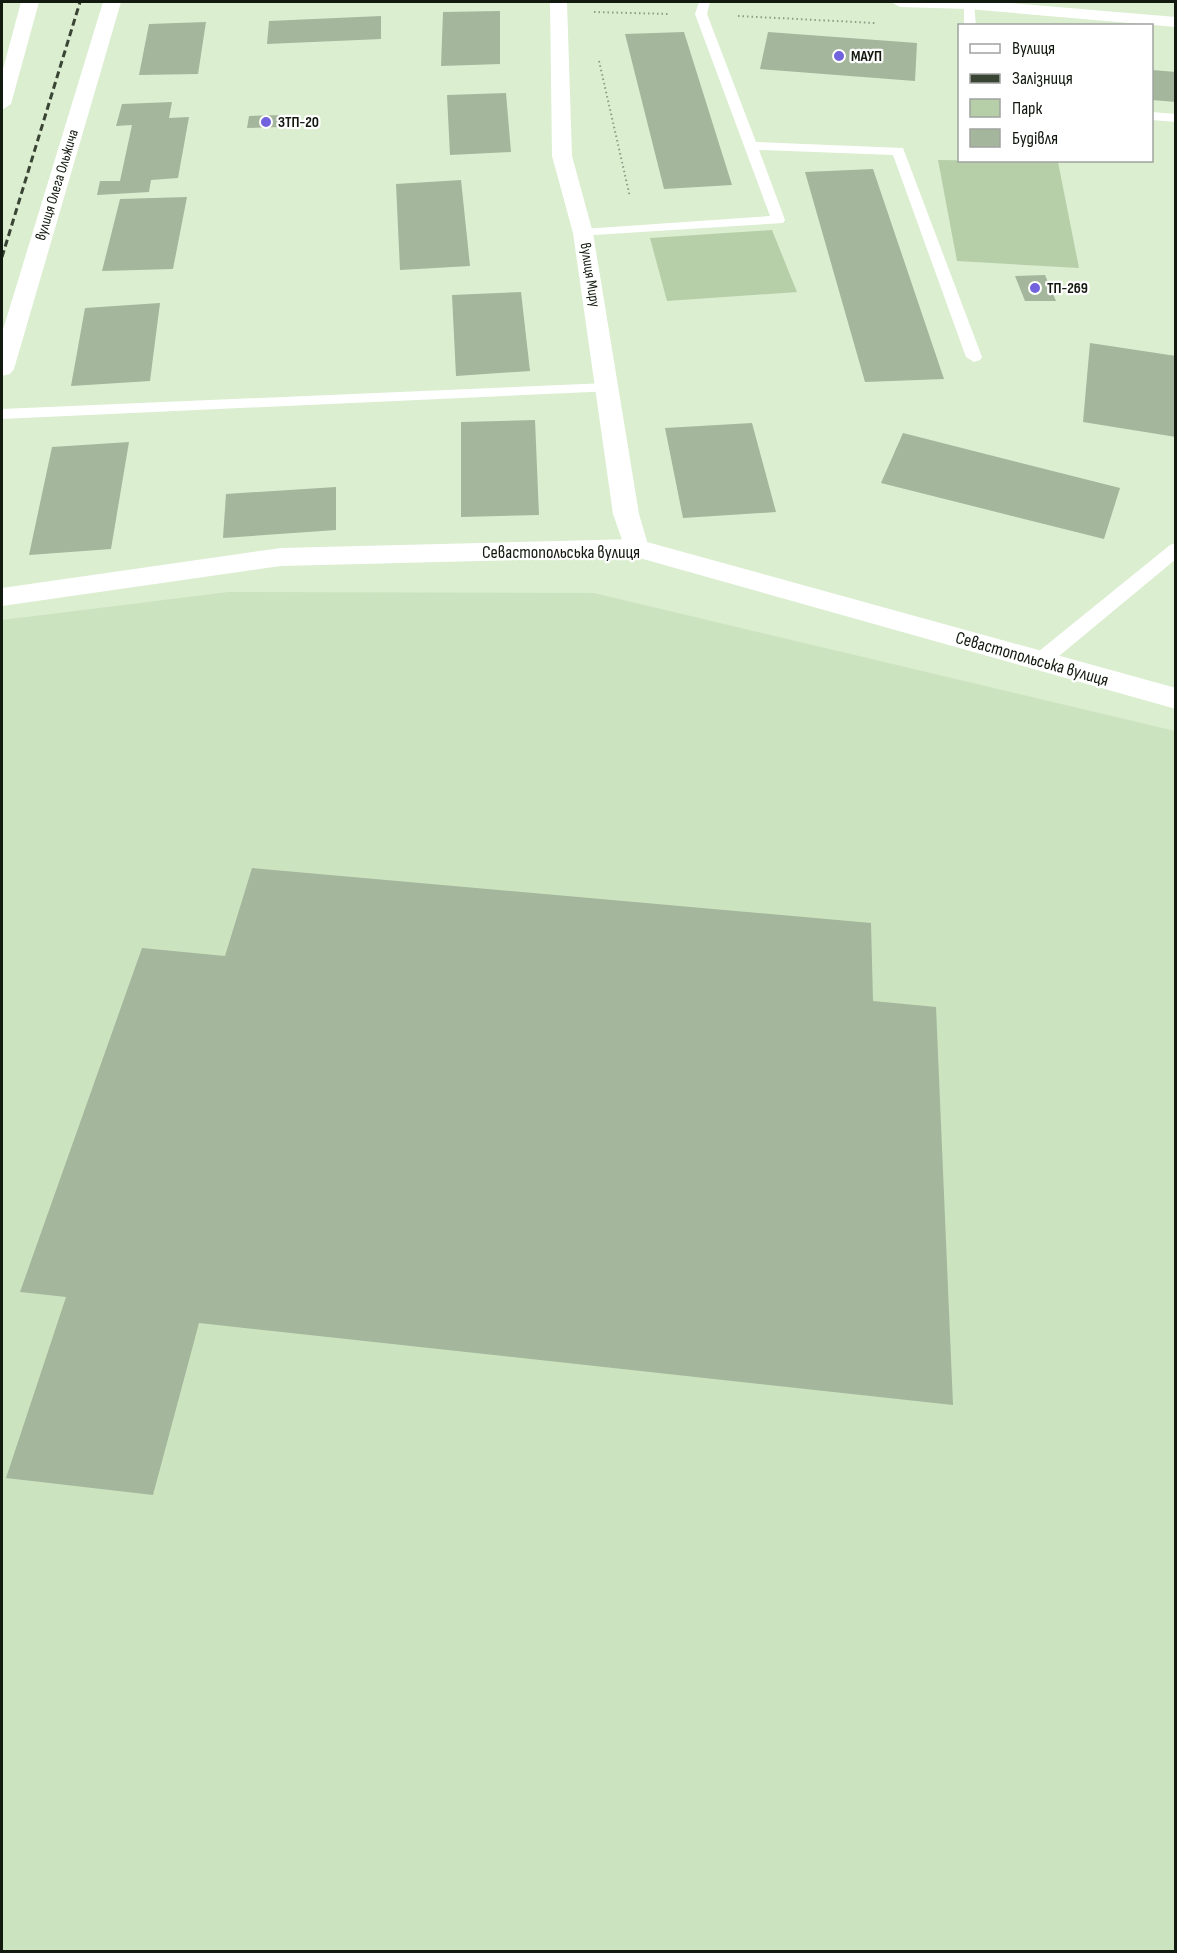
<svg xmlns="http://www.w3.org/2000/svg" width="1177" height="1953" font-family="'Sofia Sans Condensed',sans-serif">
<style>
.built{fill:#cce3c0}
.green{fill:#b6cfa9}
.building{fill:#a4b69b}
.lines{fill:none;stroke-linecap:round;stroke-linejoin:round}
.path{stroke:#8d9c85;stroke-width:2;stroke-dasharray:1.5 3;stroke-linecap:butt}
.service{fill:#fff;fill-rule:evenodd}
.minor{fill:#fff;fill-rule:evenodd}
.tertiary{fill:#fff;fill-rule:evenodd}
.rail{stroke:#3a4435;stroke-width:3;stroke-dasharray:7 4;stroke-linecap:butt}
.poi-dot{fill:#7163dd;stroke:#fff;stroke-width:2}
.labels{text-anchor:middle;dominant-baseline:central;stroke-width:4.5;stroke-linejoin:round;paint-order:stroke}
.far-poi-label{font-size:15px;font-weight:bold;fill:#12190e;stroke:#fff;text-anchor:start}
.far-street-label{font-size:15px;fill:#12190e;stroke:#fff}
.street-label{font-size:18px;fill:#12190e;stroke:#fff}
</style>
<rect width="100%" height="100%" fill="#dbeed0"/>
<!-- built -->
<path class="built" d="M228,592L594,593L1175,731V1951H2V620Z"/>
<!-- green -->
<path class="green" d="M938,160L1058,162L1079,268L957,261Z
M772,230L797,292L667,301L650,238Z"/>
<!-- building -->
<path class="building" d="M500,11V64L441,66L443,12Z
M381,16V39L267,44L269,21Z
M206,22L198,74L139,75L149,24Z
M684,32L732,185L664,189L625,34Z
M768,32L917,43L915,81L760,69Z
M1152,70L1176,72V102L1152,100Z
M506,93L511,152L450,155L447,95Z
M172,102L169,118L189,117L178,178L151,180L149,192L97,195L100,181H120L132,125L116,126L122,104Z
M285,115L283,127L247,128L249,116Z
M873,169L944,379L865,382L805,172Z
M461,180L470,266L400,270L396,184Z
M187,197L173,269L102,271L120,199Z
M1045,275L1056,301H1025L1015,276Z
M521,292L530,371L456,376L452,295Z
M160,303L150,381L71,386L85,308Z
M1090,343L1176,356V437L1083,422Z
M535,420L539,515L461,517V422Z
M752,423L776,512L683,518L665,428Z
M903,433L1120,488L1104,539L881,483Z
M129,442L111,549L29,555L52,447Z
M336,487V530L223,538L226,494Z
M252,868L871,923L873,1001L936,1007L953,1405L199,1323L153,1495L6,1478L66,1297L20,1292L142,948L225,956Z"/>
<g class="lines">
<!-- path -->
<path class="path" d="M594,12L668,14
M738,16L875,23
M599,61L630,197"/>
<!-- service -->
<path class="service" d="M699,2H710L707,14L756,142L903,148L982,357L980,360L974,362L966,357L893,155L759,150L785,220L783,223L578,236V230L583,229L770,216L695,14Z
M964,2L974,4L976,26H964Z
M1152,112L1176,114V122L1152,120Z
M607,383L613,385L615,388L613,391L2,419V409Z
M1176,543V559L1047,666H1033L1031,661L1033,656L1170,545Z"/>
<!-- minor -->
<path class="minor" d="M21,2H39L11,104L2,110V73Z
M103,2H121L14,369L10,374L2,376V333Z
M550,2H567L572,156L593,233L639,514L649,548L645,554L636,557L627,554L613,514L573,233L552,156Z
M891,2H999L1176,17V27L968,9L900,7Z"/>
<!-- tertiary -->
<path class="tertiary" d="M636,539L1176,688V709L636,557L281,566L2,606V588L281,548Z"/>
<!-- rail -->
<path class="rail" d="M2,257L80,2"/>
</g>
<!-- markers -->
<g class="poi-dot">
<circle cx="839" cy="56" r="6"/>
<circle cx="266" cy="122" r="6"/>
<circle cx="1035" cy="288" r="6"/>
</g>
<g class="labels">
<!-- far-poi labels -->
<g class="far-poi-label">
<text x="851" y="56">МАУП</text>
<text x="278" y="122">ЗТП-20</text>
<text x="1047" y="288">ТП-269</text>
</g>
<!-- far-street labels -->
<g class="far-street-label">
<text transform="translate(57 185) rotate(-73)">вулиця Олега Ольжича</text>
<text transform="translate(590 275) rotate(81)">вулиця Миру</text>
</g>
<!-- street labels -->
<g class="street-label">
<text x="561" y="552">Севастопольська вулиця</text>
<text transform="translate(1032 659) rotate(16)">Севастопольська вулиця</text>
</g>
</g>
<!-- border -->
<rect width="1177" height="1953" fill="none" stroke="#12190e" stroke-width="6"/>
<!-- legend -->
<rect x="958" y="24" width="195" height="138" fill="#ffffff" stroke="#a0a39f" stroke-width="1.5"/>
<rect x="970" y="44" width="30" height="9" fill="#ffffff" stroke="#a0a39f" stroke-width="1.5"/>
<text x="1012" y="54" font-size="18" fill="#12190e">Вулиця</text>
<rect x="970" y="74" width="30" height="9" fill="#3a4435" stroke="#a0a39f" stroke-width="1.5"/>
<text x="1012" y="84" font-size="18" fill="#12190e">Залізниця</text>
<rect x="970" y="99" width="30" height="18" fill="#b6cfa9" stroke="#a0a39f" stroke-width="1.5"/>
<text x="1012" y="114" font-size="18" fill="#12190e">Парк</text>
<rect x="970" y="129" width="30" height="18" fill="#a4b69b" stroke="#a0a39f" stroke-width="1.5"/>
<text x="1012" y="144" font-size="18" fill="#12190e">Будівля</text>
</svg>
